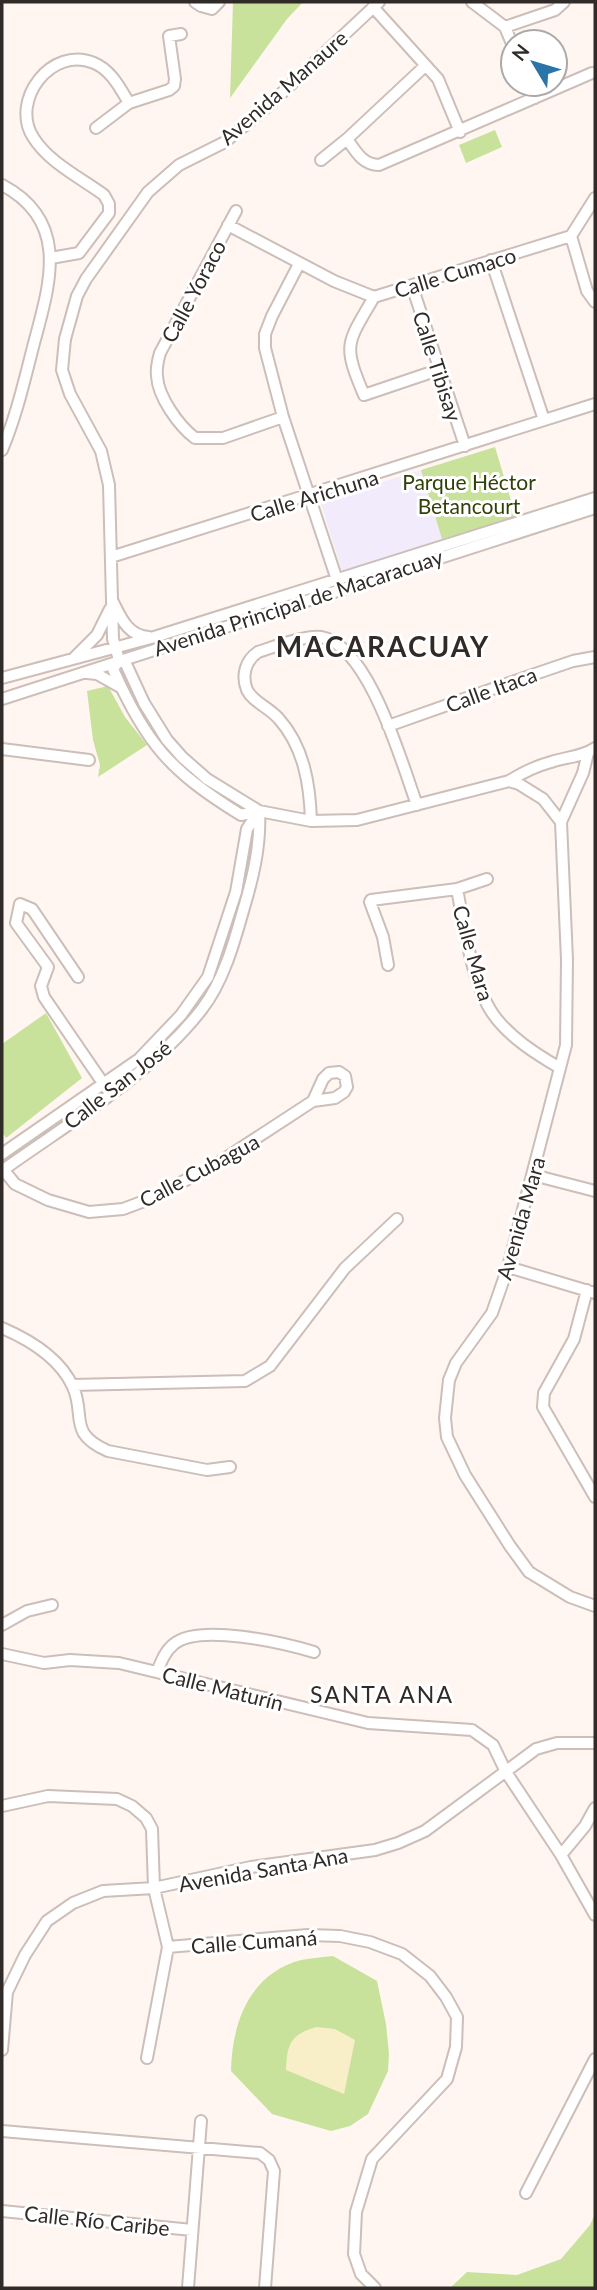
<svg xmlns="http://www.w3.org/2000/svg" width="597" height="2290" font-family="Lato,sans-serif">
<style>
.education{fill:#f1ebfc}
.green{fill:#c8e29b}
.sand{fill:#f8efc9}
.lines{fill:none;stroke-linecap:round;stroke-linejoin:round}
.minor-casing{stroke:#ccbeb8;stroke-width:14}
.minor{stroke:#fff;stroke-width:10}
.labels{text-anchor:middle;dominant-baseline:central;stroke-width:6;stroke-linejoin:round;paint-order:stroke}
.street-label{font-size:21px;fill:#302b28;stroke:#fff}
.park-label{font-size:21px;fill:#304007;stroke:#fff}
.neighbourhood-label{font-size:23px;letter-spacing:2px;fill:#302b28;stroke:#fff}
.district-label{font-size:28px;font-weight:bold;letter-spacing:2px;fill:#302b28;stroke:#fff}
</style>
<rect width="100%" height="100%" fill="#fff6f2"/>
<!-- education -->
<path class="education" d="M421,470L442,539L342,571L320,501Z"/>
<!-- green -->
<path class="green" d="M233,2H303L287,19L230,98Z
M495,130L502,147L466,163L459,145Z
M495,447L516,517L442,539L421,470Z
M108,686L125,717L147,745L98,777L100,765L93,740L87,691Z
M46,1013L82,1078L6,1138L2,1132V1044Z
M333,1956L377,1981L386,2024L389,2054L388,2071L368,2114L350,2126L331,2131L272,2114L231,2071C232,2023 249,1974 301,1960C311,1958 323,1957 333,1956Z
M595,2214V2288H450L467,2272L517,2275L561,2259L590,2225Z"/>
<!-- sand -->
<path class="sand" d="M316,2027L335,2029L355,2040L344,2094L286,2070C287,2044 290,2035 316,2027Z"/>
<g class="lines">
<!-- minor casing -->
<g class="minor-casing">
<path id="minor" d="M195,2L201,6L212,9L219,2
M472,2L505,27L513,46
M373,7L438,79L460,132
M505,27L555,10L564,2
M529,84L535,98
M96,128L129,103L169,90L174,86L175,79L169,36L181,34
M347,139C356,152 363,165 379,165L592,73
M321,160L347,139L425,66
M2,185C72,222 49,286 33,347C24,382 16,417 2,450
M236,211L160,353C158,360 156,368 157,376C158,397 179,426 195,438H223L283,417
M228,225L334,281L374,297L571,236
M571,236L587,291L595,302
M571,236L595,198
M51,258L79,253L109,213V204L104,195C81,178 48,162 33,137C10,101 51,45 94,63C111,70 120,88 129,103
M491,260L544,420
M299,264L272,316L265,334V348L283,417L337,580
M412,286L465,446
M374,297C347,344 342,343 364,395L438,370
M111,557L595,404
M113,602C121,618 128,636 149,637
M75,657L97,635L110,609
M119,660L113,639L109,485L101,451L70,394L62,370L65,339L77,296L86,279L148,192L179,165L225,142L268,106L379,2
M119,660L126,664L144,703L167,740L182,757L207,779L259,811L311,821L357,820L509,781C522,773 536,766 551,762C566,757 582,757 595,748
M119,660L113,669C146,744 171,772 241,815L259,811
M87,673L97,674L120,687
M2,678L151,638L595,498
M2,699L595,508
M388,726L532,675L573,661L595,657
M2,749L89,760
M509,781L519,784L543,799L561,822L567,960L566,1045L508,1267L492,1313L456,1363L449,1380L445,1418L447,1437L465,1475L510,1546L529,1572L570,1597L595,1606
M311,821C310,785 304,747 279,719C270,708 253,702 247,690C241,675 246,660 258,652C273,647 306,635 321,637C369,645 402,764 417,805
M561,822L583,773L588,753
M457,889C464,925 472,984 493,1014C509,1037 536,1054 560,1068
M388,965L383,937L370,902L371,900L457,889L487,879
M78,977L32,909L20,904L16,923L48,967L41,986L44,997L107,1089
M2,1154L139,1059L181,1015L208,977L236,892L247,829L259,811
M2,1168L15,1184L48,1200L89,1212L123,1209L147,1200L215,1165L313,1101L335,1098L344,1092L347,1087L345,1076L339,1072L329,1073L323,1079L313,1101
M3,1170C70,1122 151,1075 202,1009C223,982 234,943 243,911C253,878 261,845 259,811
M533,1175L595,1191
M508,1267L595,1293
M587,1290L574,1339L544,1393L543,1407L595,1497
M2,1328C30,1340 60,1358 73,1387C86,1416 67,1433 108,1451L207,1470L230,1467
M72,1385L245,1381L270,1366L345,1268L397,1219
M2,1625L27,1611L52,1605
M2,1654L44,1663L70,1660L119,1663L368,1723L472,1730L493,1745L506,1772L561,1855L595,1915
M157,1672C161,1662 165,1651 174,1644C199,1623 284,1643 314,1652
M2,1806L48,1796L117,1799L132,1806L146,1818L152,1829L154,1888L168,1947L147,2058
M561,1855L585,1826L595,1808
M168,1947L308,1935L340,1936L370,1942L402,1954L430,1976L446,1997L457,2017L456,2047L447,2079L372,2159L356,2212L354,2254L361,2274L375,2288
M2,2050L7,1992L25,1955L47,1921L73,1903L103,1891L154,1888L251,1867L375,1850L398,1843L425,1831L536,1749L557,1743H595
M2,2131L260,2153L269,2160L274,2171L265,2288
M526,2193L595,2059
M2,2211L192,2230
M188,2288L201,2121"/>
</g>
<!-- minor -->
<use href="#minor" class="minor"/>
</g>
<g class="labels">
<!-- street labels -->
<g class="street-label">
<text transform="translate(283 87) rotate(-41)">Avenida Manaure</text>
<text transform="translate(455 272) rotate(-17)">Calle Cumaco</text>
<text transform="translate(193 291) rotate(-62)">Calle Yoraco</text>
<text transform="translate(438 366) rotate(72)">Calle Tibisay</text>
<text transform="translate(314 495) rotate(-17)">Calle Arichuna</text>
<text transform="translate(298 602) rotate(-18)">Avenida Principal de Macaracuay</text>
<text transform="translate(491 689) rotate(-20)">Calle Itaca</text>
<text transform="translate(474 953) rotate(74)">Calle Mara</text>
<text transform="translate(117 1084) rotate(-38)">Calle San José</text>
<text transform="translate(199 1170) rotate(-28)">Calle Cubagua</text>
<text transform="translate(520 1218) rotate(-74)">Avenida Mara</text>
<text transform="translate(223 1688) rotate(14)">Calle Maturín</text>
<text transform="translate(263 1869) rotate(-10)">Avenida Santa Ana</text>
<text transform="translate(254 1941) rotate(-4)">Calle Cumaná</text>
<text transform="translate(97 2220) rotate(6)">Calle Río Caribe</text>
</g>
<!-- park labels -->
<g class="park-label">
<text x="469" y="481">Parque Héctor<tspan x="469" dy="24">Betancourt</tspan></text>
</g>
<!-- neighbourhood labels -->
<g class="neighbourhood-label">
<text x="382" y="1694">SANTA ANA</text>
</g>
<!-- district labels -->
<g class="district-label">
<text x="383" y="646">MACARACUAY</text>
</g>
</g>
<!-- border -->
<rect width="597" height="2290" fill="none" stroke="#302b28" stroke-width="7"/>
<!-- north arrow -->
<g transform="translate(534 63) rotate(308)"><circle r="33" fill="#ffffff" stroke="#acaaa9" stroke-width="2"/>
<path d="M0-5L12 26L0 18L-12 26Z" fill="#2b74a8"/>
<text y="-10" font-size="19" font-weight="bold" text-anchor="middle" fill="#302b28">N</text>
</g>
</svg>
